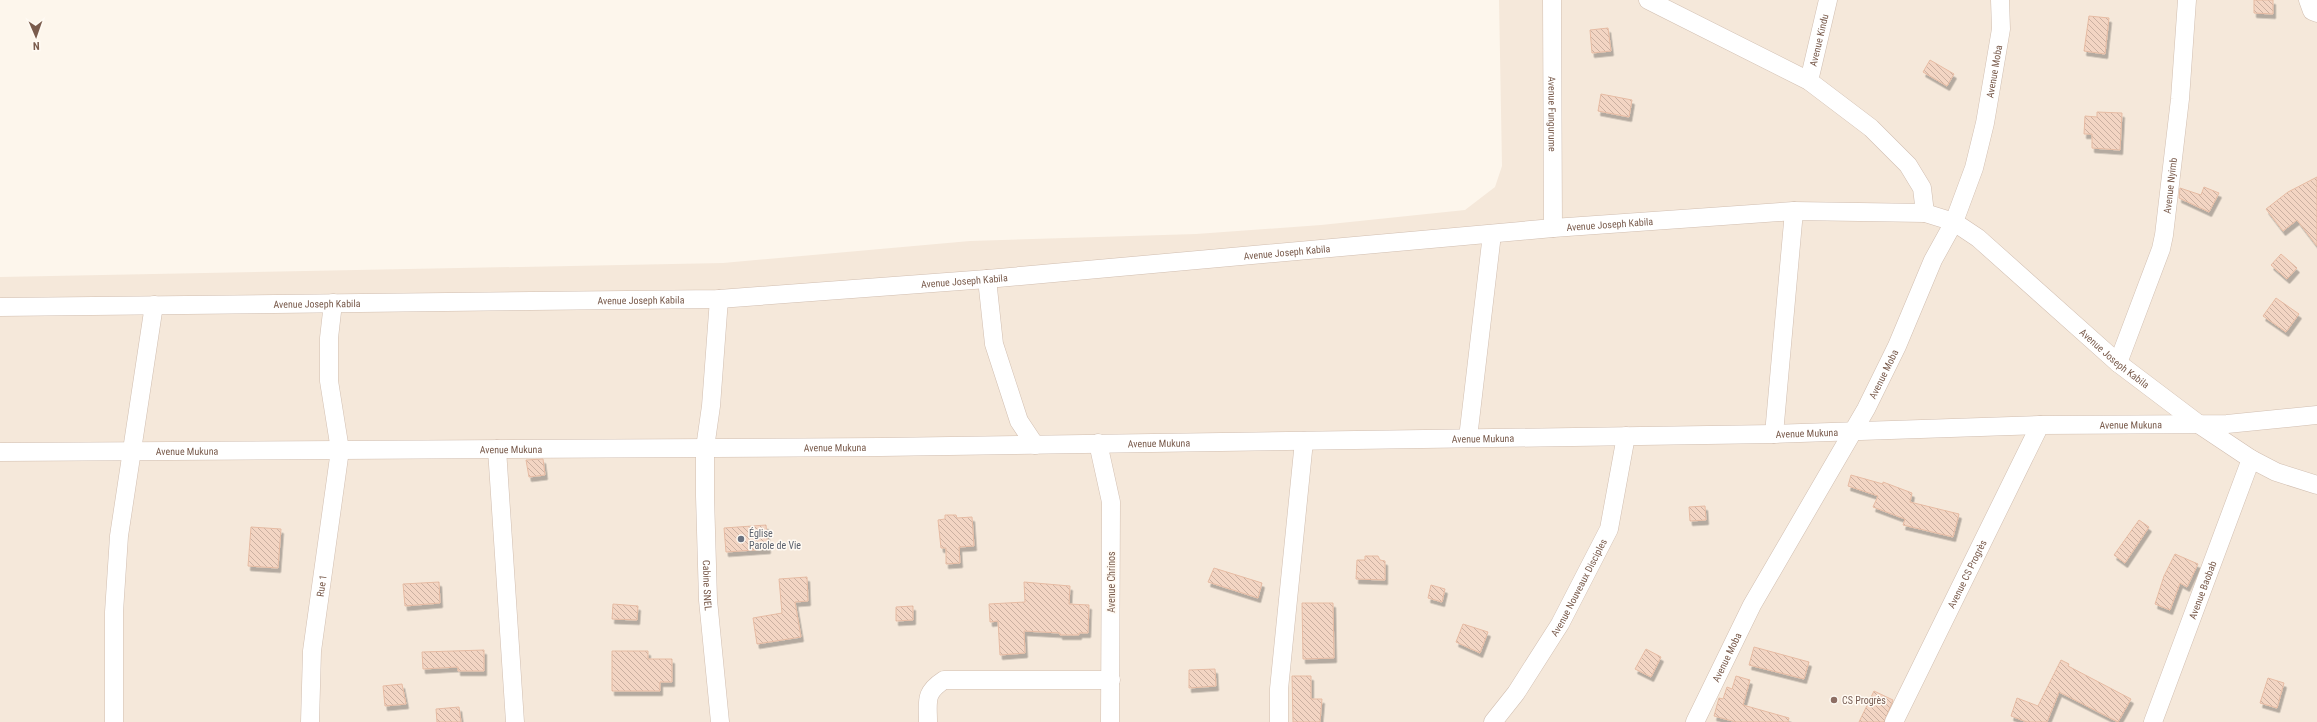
<svg xmlns="http://www.w3.org/2000/svg" width="2317" height="722" font-family="'Roboto Condensed',sans-serif">
<style>
.residential{fill:#f5e8da}
.building{fill:url(#building-back-hatch);stroke:#e6bba3;filter:url(#shadow)}
.lines{fill:none;stroke-linecap:round;stroke-linejoin:round}
.minor-casing{stroke:#d1beb0;stroke-width:19}
.minor{stroke:#fff;stroke-width:18}
.worship-dot{fill:#6b7280;stroke:#fffaf3;stroke-width:1.5}
.education-dot{fill:#8d6e63;stroke:#fffaf3;stroke-width:1.5}
.labels{text-anchor:middle;dominant-baseline:central;stroke-width:3;stroke-linejoin:round;paint-order:stroke}
.street-label{font-size:10px;fill:#7a5c4d;stroke:#fffaf3}
.worship-label{font-size:10px;fill:#5b616d;stroke:#fffaf3;text-anchor:start}
.education-label{font-size:10px;fill:#785e54;stroke:#fffaf3;text-anchor:start}
</style>
<defs>
<pattern id="building-back-hatch" width="6" height="6" patternUnits="userSpaceOnUse"><rect width="6" height="6" fill="#f3d5c3"/><path d="M-1 5l2 2M0 0l6 6M5-1l2 2" fill="none" stroke="#cab0a1"/></pattern>
<filter id="shadow"><feDropShadow dx="2.5" dy="4.5" stdDeviation="0" flood-color="#0004"/></filter>
</defs>
<rect width="100%" height="100%" fill="#fdf6ec"/>
<!-- residential -->
<path class="residential" d="M1499,0H2317V722H0V277L723,263L970,241L1196,234L1321,225L1465,210L1495,187L1502,166Z"/>
<!-- building -->
<path class="building" d="M2254,0H2273V14L2254,13Z
M2089,16L2109,18L2105,54L2084,51Z
M1608,28L1611,51L1592,53L1590,30Z
M1930,60L1954,74L1947,86L1923,72Z
M1601,94L1632,100L1629,117L1598,111Z
M2097,112L2122,113L2120,150L2092,148V134H2084L2085,116L2097,117Z
M2317,177V246L2297,220L2283,231L2266,209L2288,192Z
M2204,187L2219,193L2209,212L2179,198L2180,188L2201,195Z
M2281,254L2297,268L2287,279L2271,265Z
M2276,298L2299,314L2286,332L2263,316Z
M543,459L545,475L529,477L526,460Z
M1851,475L1883,484V482L1912,493L1910,502L1959,514L1953,537L1903,525L1905,519L1873,507L1878,496L1848,486Z
M1705,506L1706,520L1690,521L1689,507Z
M945,515H956L957,518L972,517L974,546L959,547L960,563L946,564V548H941L938,520L945,519Z
M2139,520L2149,527L2125,563L2114,555Z
M766,525L768,549L726,552L724,528Z
M251,527L281,529L278,568L248,566Z
M2175,554L2198,564L2187,587L2180,583L2170,610L2155,604L2164,576Z
M1365,556H1378L1380,560L1385,561V580L1356,579L1357,560H1365Z
M1214,568L1262,583L1258,598L1208,582Z
M807,577L808,601L795,602L801,637L757,644L753,618L782,613L779,579Z
M439,582L440,603L405,606L403,584Z
M1024,582L1070,586L1069,604L1089,605L1088,633H1079V635H1060V633L1024,631L1025,653L1000,655L998,621L990,622L989,604L1025,602Z
M1431,585L1445,589L1442,602L1428,598Z
M1302,603H1333L1334,658L1303,659Z
M613,604L638,606L637,620L612,619Z
M913,606V620L896,621V607Z
M1463,624L1488,632L1480,653L1456,642Z
M1754,647L1809,662L1804,679L1749,665Z
M1646,649L1661,657L1651,677L1635,669Z
M484,650V671H458V667L423,669L422,652Z
M612,651H648V659H672V682H660V691H612Z
M2061,660L2069,664L2068,666L2131,699L2118,722L2059,692L2047,722H2027L2011,716L2017,698L2038,706Z
M1215,669L1216,686L1189,688V670Z
M1292,676H1311V699H1322L1320,722H1293Z
M1736,676L1750,680L1743,705L1789,718L1788,722H1736L1714,716L1719,698L1723,699L1727,687L1732,689Z
M2268,678L2284,683L2277,708L2260,703Z
M402,684L406,704L385,706L383,686Z
M1874,691L1893,700L1884,722H1859Z
M459,707L461,722H437L436,709Z"/>
<g class="lines">
<!-- minor casing -->
<g class="minor-casing">
<g id="minor">
<path id="s1" d="M1552,0L1553,228"/>
<path d="M1648,0L1809,81L1871,128L1908,165L1922,188L1925,213"/>
<path d="M2308,0L2312,11L2317,13"/>
<path id="s2" d="M1809,81L1828,0"/>
<path d="M987,279L994,344L1019,421L1035,445"/>
<path id="s3" d="M719,299L711,406L705,448V496L708,600L720,722"/>
<path id="s4" d="M0,307L719,299L987,279L1553,228L1794,211L1925,213L1954,222L1978,238L2118,363L2200,425L2251,459L2276,472L2317,485"/>
<path id="s5" d="M2118,363L2161,249L2164,235L2180,99L2187,0"/>
<path d="M1774,434L1794,211"/>
<path d="M1468,438L1492,234"/>
<path d="M1098,443L1111,502L1110,722"/>
<path d="M497,449L515,722"/>
<path id="s6" d="M0,452L881,447L1774,434L2040,425L2227,424L2317,415"/>
<path d="M114,722V612L119,536L154,305"/>
<path id="s7" d="M310,722L312,651L340,450L329,381V338L333,303"/>
<path d="M928,722C928,701 924,693 944,680H1111"/>
<path d="M1279,722V689L1304,441"/>
<path id="s8" d="M1493,722L1516,693L1560,624L1609,529L1626,436"/>
<path id="s9" d="M1695,722L1752,605L1866,409L1897,346L1933,260L1954,222L1974,168L1985,123L2001,29L2000,0"/>
<path id="s10" d="M1894,722L2040,425"/>
<path id="s11" d="M2153,722L2251,459"/>
</g>
</g>
<!-- minor -->
<use href="#minor" class="minor"/>
</g>
<!-- markers -->
<circle class="worship-dot" cx="741" cy="539" r="4"/>
<circle class="education-dot" cx="1834" cy="700" r="4"/>
<g class="labels">
<!-- street labels -->
<g class="street-label">
<text stroke="none"><textPath href="#s2" startOffset="42">Avenue Kindu</textPath></text>
<text stroke="none"><textPath href="#s9" startOffset="720">Avenue Moba</textPath></text>
<text stroke="none"><textPath href="#s1" startOffset="114">Avenue Fungurume</textPath></text>
<text stroke="none"><textPath href="#s5" startOffset="186">Avenue Nyimb</textPath></text>
<text stroke="none"><textPath href="#s4" startOffset="1613">Avenue Joseph Kabila</textPath></text>
<text stroke="none"><textPath href="#s4" startOffset="1289">Avenue Joseph Kabila</textPath></text>
<text stroke="none"><textPath href="#s4" startOffset="965">Avenue Joseph Kabila</textPath></text>
<text stroke="none"><textPath href="#s4" startOffset="641">Avenue Joseph Kabila</textPath></text>
<text stroke="none"><textPath href="#s4" startOffset="317">Avenue Joseph Kabila</textPath></text>
<text stroke="none"><textPath href="#s4" startOffset="2170">Avenue Joseph Kabila</textPath></text>
<text stroke="none"><textPath href="#s9" startOffset="396">Avenue Moba</textPath></text>
<text stroke="none"><textPath href="#s6" startOffset="2131">Avenue Mukuna</textPath></text>
<text stroke="none"><textPath href="#s6" startOffset="1807">Avenue Mukuna</textPath></text>
<text stroke="none"><textPath href="#s6" startOffset="1483">Avenue Mukuna</textPath></text>
<text stroke="none"><textPath href="#s6" startOffset="1159">Avenue Mukuna</textPath></text>
<text stroke="none"><textPath href="#s6" startOffset="835">Avenue Mukuna</textPath></text>
<text stroke="none"><textPath href="#s6" startOffset="511">Avenue Mukuna</textPath></text>
<text stroke="none"><textPath href="#s6" startOffset="187">Avenue Mukuna</textPath></text>
<text stroke="none"><textPath href="#s10" startOffset="165">Avenue CS Progrès</textPath></text>
<text transform="translate(1111 582) rotate(-90)">Avenue Chrinos</text>
<text stroke="none"><textPath href="#s3" startOffset="287">Cabine SNEL</textPath></text>
<text stroke="none"><textPath href="#s7" startOffset="137">Rue 1</textPath></text>
<text stroke="none"><textPath href="#s8" startOffset="160">Avenue Nouveaux Disciples</textPath></text>
<text stroke="none"><textPath href="#s11" startOffset="141">Avenue Baobab</textPath></text>
<text stroke="none"><textPath href="#s9" startOffset="72">Avenue Moba</textPath></text>
</g>
<!-- worship labels -->
<g class="worship-label">
<text x="749" y="533">Église<tspan x="749" dy="12">Parole de Vie</tspan></text>
</g>
<!-- education labels -->
<g class="education-label">
<text x="1842" y="700">CS Progrès</text>
</g>
</g>
<!-- north arrow -->
<g transform="translate(36 36) rotate(178)" stroke="#fffaf3" stroke-width="3" paint-order="stroke">
<path d="M0-3L7 15L0 10L-7 15Z" fill="#7a5c4d"/>
<text y="-6" font-size="11" font-weight="bold" text-anchor="middle" fill="#7a5c4d">N</text>
</g>
</svg>
